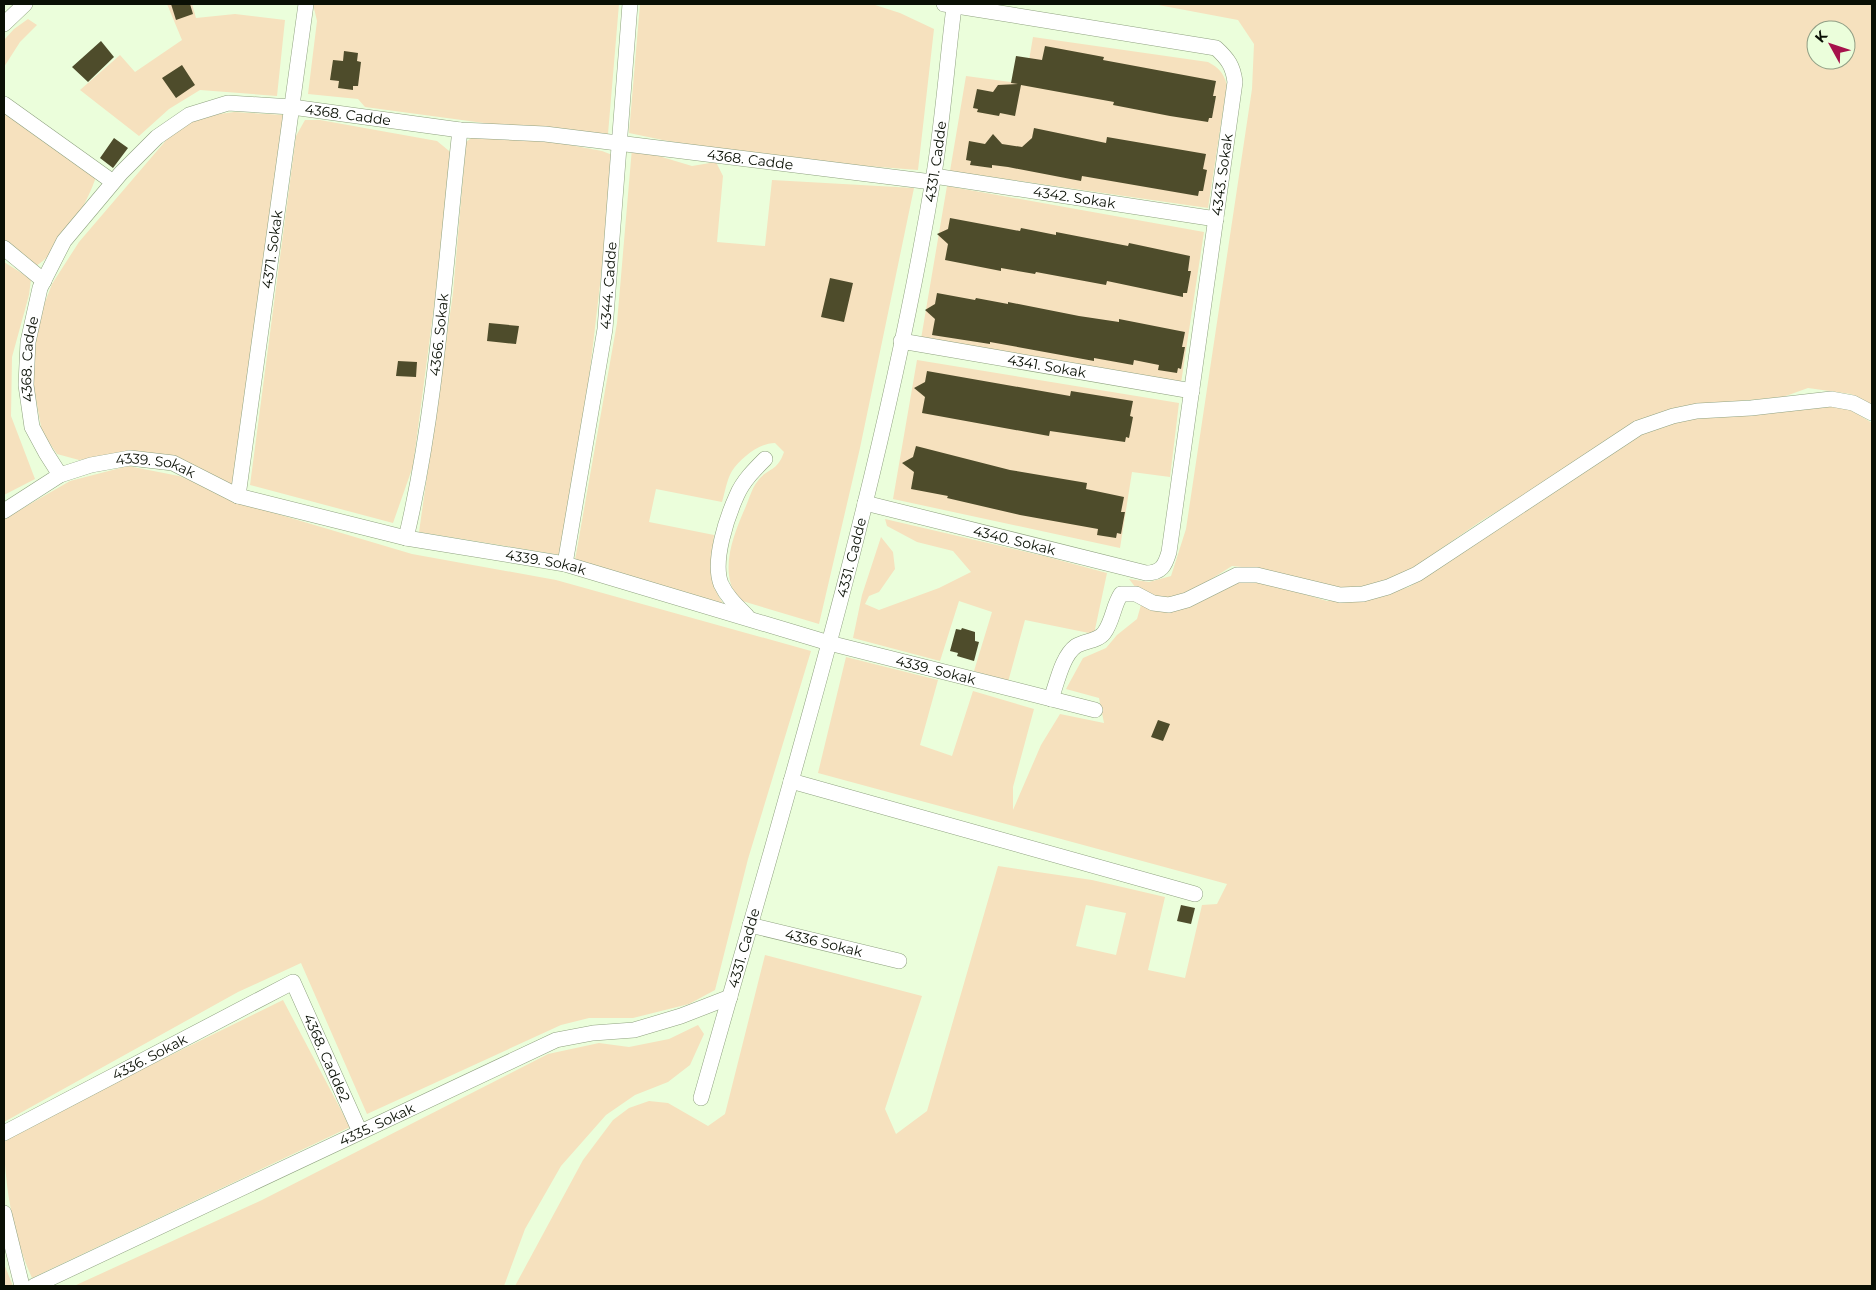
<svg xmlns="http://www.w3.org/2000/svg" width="1876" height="1290" font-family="Montserrat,sans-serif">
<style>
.green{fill:#f6e1be;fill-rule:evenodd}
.building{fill:#4e4c2b}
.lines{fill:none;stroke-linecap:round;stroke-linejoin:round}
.minor-casing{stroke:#90a281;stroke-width:16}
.minor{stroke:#fff;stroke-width:15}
.labels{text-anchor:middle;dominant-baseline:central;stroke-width:5;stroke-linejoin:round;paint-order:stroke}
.street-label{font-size:14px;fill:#0a1005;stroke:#ebfedb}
</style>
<rect width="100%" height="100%" fill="#ebfedb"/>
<!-- green -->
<path class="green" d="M167,4H192L196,18L235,14L285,20L277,96L200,90L169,109L139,136L80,90L120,55L135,72L182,40Z
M313,4H619L608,134L521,128L365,107L358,99L308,94L317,21Z
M640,4H872L900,13L934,29L918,170C821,163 724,154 629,133Z
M1153,4H1872V406L1851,394L1808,388L1783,397L1684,406L1585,458L1481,521L1413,568L1382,585L1354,591L1251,568L1232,566L1197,588L1162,601L1136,588L1129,579L1149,582L1171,576L1186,529L1252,89L1254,44L1238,20ZM1816,30H1846V60H1816Z
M28,19L37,25L20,42L4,67V40L14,29Z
M1033,37L1208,62C1219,68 1223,72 1227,85L1208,208L950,171L966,76L1025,84Z
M234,112L285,115L233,485L202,471L98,457L79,460L57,454L42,432L31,372L36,325L52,284L79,242L168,138L188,123L205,116Z
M4,113L96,177C87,204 60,251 36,266L4,243Z
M305,120H320L437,141L454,155L413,466L393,523L250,485L296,136Z
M501,132L602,151L615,156L584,422L560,555L419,532L453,293L466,142L478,133Z
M632,148L692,166L716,162L723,176L717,242L765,246L772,180L914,188L860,448L819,624L739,600C718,572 733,536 746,506C749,499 752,488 757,482C766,468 777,473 784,452L775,443C759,443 741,458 732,471C727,479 725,492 722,502L656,489L649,522L714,535C712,563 707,580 724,605L575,560L617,323Z
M947,186L1204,232L1181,383L921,339Z
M4,262L31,279L29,295L12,357L11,416L35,479L4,495Z
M917,360L1179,403L1170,477L1132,472L1120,548L893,499Z
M1843,405L1872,423V1286H515L583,1160L613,1120L629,1108L649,1101L668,1103L708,1126L725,1114L765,955L922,996L885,1109L896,1134L927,1111L998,866L1092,880L1165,897L1148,970L1185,978L1202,905L1217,904L1227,884L818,773L846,657L938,680L920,745L952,756L973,691L1034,709L1013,787V810L1041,745L1060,714L1104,723L1099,698L1066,689L1083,658L1106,648L1117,635L1137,619L1141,605L1164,612L1189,604L1236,583L1259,580L1327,601L1372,598L1409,587L1656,423L1692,416ZM1086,905L1126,913L1116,955L1076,946Z
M128,466L179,476L264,510L412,554L556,580L811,651L748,859L715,990L689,1004L633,1018H589L561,1025L367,1114L301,963L238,992L4,1122V519L70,481Z
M885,519L1044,556L1107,573L1094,634L1025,620L1008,682L974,671L992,612L959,601L940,661L853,638L862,595L881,537L893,552L895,569L879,592L869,596L865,604L879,610L939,588L971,572L953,551L917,542L887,526Z
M283,1000L350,1127L32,1278C13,1236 4,1183 4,1137Z
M698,1025L704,1034L690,1065L668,1082L635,1095L606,1115L561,1166L525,1229L504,1286H74L262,1200L548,1054L599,1043L629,1047L669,1039Z
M4,1264L13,1286H4Z"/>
<!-- building -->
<path class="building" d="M171,4H190L193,14L176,20Z
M101,41L114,57L88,82L72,67Z
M1045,46L1104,57L1103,60L1216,81L1213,96H1216L1212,118H1209L1208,122L1170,116L1113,105L1114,102L1021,85L1015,116L1000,113L999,116L977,112L978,109L973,108L977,89L993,92L998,85L1018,84L1011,83L1016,56L1042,60Z
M344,51L358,53L357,61L361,62L358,86H353V90L338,88L339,81L330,80L333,60L343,61Z
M182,65L195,85L176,98L162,78Z
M1034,128L1106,143L1107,137L1206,154L1203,169L1207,170L1203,191H1199L1198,196L1082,176L1081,181L1008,167L992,165V168L970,165L971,161L966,160L969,141L985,144L993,134L1002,144L1022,147L1032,138Z
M114,138L128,148L113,168L100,158Z
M950,218L1020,231L1021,228L1056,235V232L1128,246L1129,243L1190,256L1188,271H1191L1187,293H1183V297L1107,281L1106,285L1036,272L1035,274L1001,268V271L945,260L948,244L937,234L948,229Z
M830,278L853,283L844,322L821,317Z
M937,293L975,300L976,298L1008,304V302L1079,316L1119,322V319L1185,332L1182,347H1185L1181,369L1178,368L1177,373L1158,370L1159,365L1134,360L1133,365L1094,358V361L990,342V344L932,335L935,319L925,310L935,304Z
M489,323L519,326L516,344L487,341Z
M398,361L417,362L416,377L396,376Z
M927,371L1070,396L1071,391L1133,401L1130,416L1133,417L1129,438L1126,437L1125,442L1050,431L1049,436L922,413L925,397L914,388L925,382Z
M916,446L1010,470L1087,483L1086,489L1124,497L1121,512H1125L1121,534L1117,533L1116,538L1097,535L1098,529L1020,515L947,498L948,496L911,489L914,472L902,463L913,457Z
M962,628L975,632V641L979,642L974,661L957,656L958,653L950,651L956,629L961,630Z
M1158,720L1170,724L1163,741L1151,737Z
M1181,905L1195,908L1191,924L1177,921Z"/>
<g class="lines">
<!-- minor casing -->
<g class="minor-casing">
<g id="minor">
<path d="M4,24L25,4"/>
<path d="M4,104L113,182"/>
<path id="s1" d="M934,176L1216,219"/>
<path d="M4,248L44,281"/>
<path id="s2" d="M901,341L1192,391"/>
<path id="s3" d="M60,475L46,453L32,427L26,385L28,342L40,288L64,241L121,173L157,137L189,115L228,103L292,107L460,130L545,134L932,182"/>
<path id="s4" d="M238,496L306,4"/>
<path id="s5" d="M865,503L1146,573C1161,573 1165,566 1169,552L1235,82C1233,66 1228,59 1216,48L944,4"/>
<path id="s6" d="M4,511L60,475L91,465L130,458L173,463L238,496L406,538L565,564L829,643L1095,710"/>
<path id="s7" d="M406,538C437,408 445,264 460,130"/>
<path id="s8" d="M565,564L605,329L630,4"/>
<path d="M747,616C737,606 727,597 721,584C712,561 727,517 737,495C743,481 754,470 765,459"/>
<path d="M1051,699C1057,683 1062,656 1076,646C1084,641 1098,641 1104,633C1113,621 1113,606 1121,594H1136L1153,603L1169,605L1187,600L1237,575H1257L1340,595L1363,594L1388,587L1417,574L1638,428L1673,416L1697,411L1751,408L1831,399L1853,403L1872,413"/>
<path d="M791,781L1195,894"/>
<path id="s9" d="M750,925L899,961"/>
<path id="s10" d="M701,1098C787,793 882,487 934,174C943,119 947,62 954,7"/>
<path id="s11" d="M4,1133L293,982L360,1132"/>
<path d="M4,1213L22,1286"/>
<path id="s12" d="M34,1286L556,1040L593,1033L634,1030L681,1016L730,997"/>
</g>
</g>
<!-- minor -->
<use href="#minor" class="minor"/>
</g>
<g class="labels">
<!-- street labels -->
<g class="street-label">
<text stroke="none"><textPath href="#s3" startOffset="589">4368. Cadde</textPath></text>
<text stroke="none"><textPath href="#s3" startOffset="994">4368. Cadde</textPath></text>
<text stroke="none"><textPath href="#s10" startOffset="966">4331. Cadde</textPath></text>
<text stroke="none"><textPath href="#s5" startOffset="705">4343. Sokak</textPath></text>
<text stroke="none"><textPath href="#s1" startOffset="142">4342. Sokak</textPath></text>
<text stroke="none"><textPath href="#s4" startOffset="249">4371. Sokak</textPath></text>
<text stroke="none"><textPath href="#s8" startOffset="282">4344. Cadde</textPath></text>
<text stroke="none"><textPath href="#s7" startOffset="206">4366. Sokak</textPath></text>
<text stroke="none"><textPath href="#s3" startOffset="124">4368. Cadde</textPath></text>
<text stroke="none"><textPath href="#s2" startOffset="148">4341. Sokak</textPath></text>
<text stroke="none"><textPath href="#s6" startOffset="165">4339. Sokak</textPath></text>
<text stroke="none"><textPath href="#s5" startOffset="154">4340. Sokak</textPath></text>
<text stroke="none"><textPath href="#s10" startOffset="561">4331. Cadde</textPath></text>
<text stroke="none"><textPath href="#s6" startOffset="570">4339. Sokak</textPath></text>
<text stroke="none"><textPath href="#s6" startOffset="975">4339. Sokak</textPath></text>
<text stroke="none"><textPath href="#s9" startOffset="76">4336 Sokak</textPath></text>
<text stroke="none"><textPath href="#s10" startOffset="156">4331. Cadde</textPath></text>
<text stroke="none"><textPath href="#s11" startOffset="164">4336. Sokak</textPath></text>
<text stroke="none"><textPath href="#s11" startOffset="409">4368. Cadde2</textPath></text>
<text stroke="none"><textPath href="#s12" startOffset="379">4335. Sokak</textPath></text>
</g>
</g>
<!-- border -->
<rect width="1876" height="1290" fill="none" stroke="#0a1005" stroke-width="10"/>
<!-- north arrow -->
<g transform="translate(1831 45) rotate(310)"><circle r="24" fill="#ebfedb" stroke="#919f85"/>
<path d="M0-4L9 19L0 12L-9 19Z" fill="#a6124c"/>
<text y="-8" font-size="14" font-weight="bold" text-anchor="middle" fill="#0a1005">K</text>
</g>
</svg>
